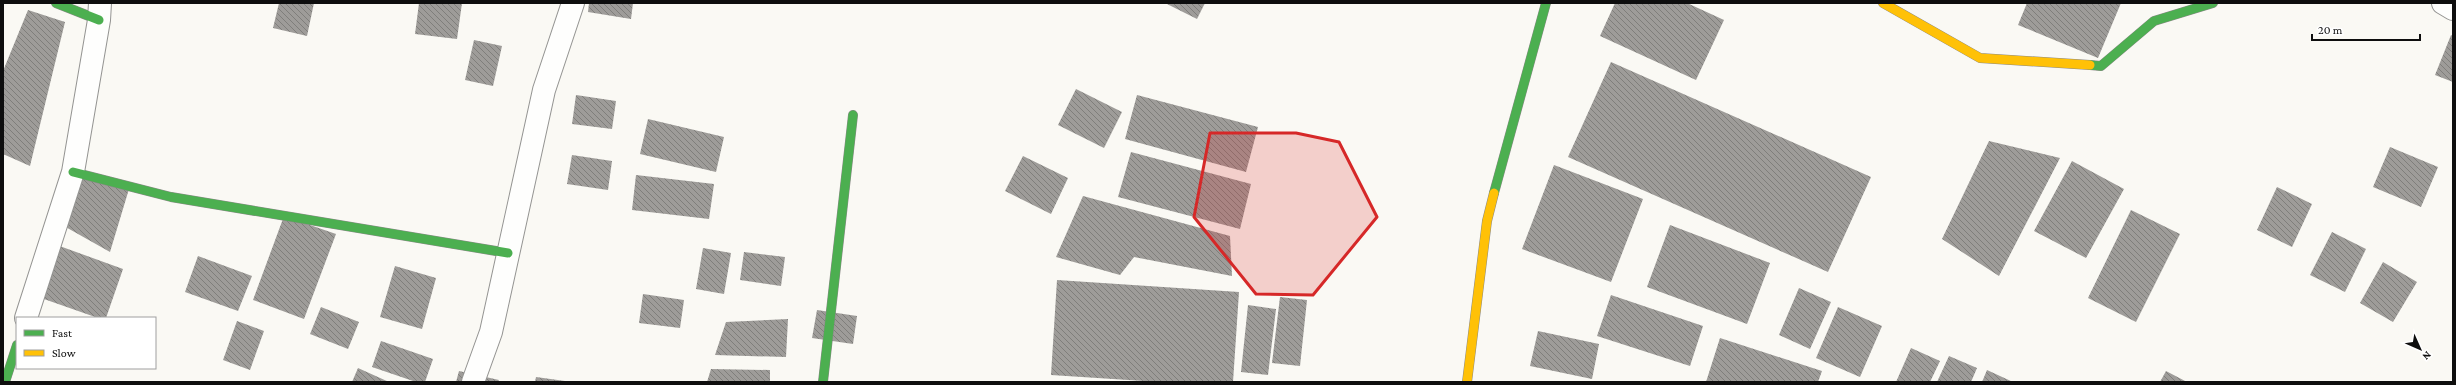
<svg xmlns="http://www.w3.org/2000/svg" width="2456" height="385" font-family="'Crimson Pro',serif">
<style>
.building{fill:url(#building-back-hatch)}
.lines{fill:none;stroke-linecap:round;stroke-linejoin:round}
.street-casing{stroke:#949492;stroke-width:24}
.fast-casing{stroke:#8b8a88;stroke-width:10}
.slow-casing{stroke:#8b8a88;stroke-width:10}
.street{stroke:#fefefd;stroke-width:22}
.fast{stroke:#4caf50;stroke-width:9}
.slow{stroke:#ffc107;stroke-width:9}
.marked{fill:#d62828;fill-opacity:0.2;stroke:#d62828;stroke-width:3;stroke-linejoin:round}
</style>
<defs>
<pattern id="building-back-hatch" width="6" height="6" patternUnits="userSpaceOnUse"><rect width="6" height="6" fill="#9e9c99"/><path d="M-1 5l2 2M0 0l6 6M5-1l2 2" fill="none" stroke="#7f7e7b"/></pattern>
</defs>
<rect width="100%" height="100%" fill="#faf9f4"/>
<!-- building -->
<path class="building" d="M279,3H314L307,36L273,28Z
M419,3H462L457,39L415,34Z
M589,3H633L631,19L588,12Z
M1165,3H1205L1197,19Z
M1615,3H1687L1724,20L1696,80L1600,36Z
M2027,3H2121L2098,58L2018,25Z
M28,10L65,22L30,166L3,154V71Z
M2451,35L2453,36V82L2435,75Z
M474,40L502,46L493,86L465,80Z
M1611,62L1871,177L1828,272L1568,157Z
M1076,89L1122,112L1104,148L1058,125Z
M576,95L616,101L612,129L572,124Z
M1137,95L1258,127L1246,172L1125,139Z
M648,119L724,137L716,172L640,154Z
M1989,141L2060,158L1999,276L1942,239Z
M2390,147L2438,167L2421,207L2373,187Z
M1131,152L1251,184L1240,229L1118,197Z
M572,155L612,161L608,190L567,184Z
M1023,156L1068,178L1051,214L1005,191Z
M2072,161L2124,189L2086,258L2034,231Z
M1554,165L1643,199L1611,282L1522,249Z
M67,167L129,189L110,252L55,221Z
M636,175L714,184L709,219L632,210Z
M2277,187L2312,204L2292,247L2257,230Z
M1083,196L1230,236L1232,276L1134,257L1120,275L1056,257Z
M2131,210L2180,234L2136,322L2088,298Z
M284,216L336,234L304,319L253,300Z
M1670,225L1770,263L1747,324L1647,287Z
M2332,232L2366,249L2345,292L2310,275Z
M43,240L123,269L106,318H98L24,292Z
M703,248L731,253L724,294L696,289Z
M744,252L785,257L781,286L740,280Z
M198,256L252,276L238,311L185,292Z
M2383,262L2417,282L2393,322L2360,303Z
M395,266L436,278L422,329L380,317Z
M1057,280L1239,292L1233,382H1159L1051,375Z
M1799,288L1831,302L1810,349L1779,335Z
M643,294L684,300L680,328L639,323Z
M1611,295L1703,326L1690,366L1597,336Z
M1280,297L1307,300L1300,366L1272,363Z
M1248,305L1276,309L1268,375L1241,372Z
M321,307L359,322L348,349L310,334Z
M1838,307L1882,326L1860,377L1816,358Z
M817,310L857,316L853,344L812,338Z
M788,319L786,357L715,355L726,322Z
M237,321L264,331L250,370L223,360Z
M1538,331L1599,344L1592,379L1530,366Z
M1720,338L1822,371L1818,382H1706Z
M381,341L433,359L425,382H416L372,367Z
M1911,348L1940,361L1930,382H1896Z
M1949,356L1977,368L1971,382H1937Z
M358,368L389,382H352Z
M711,369L770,370V382H707Z
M1987,370L2013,382H1982Z
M459,371L499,380L498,382H456Z
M2166,371L2187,382H2160Z
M536,377L565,381V382H535Z"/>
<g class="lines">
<!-- street casing -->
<g class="street-casing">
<path id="street" d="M2443,3L2453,9
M26,318L73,172L99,20L100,3
M473,382L491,332L544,90L573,3"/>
</g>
<!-- fast casing -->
<g class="fast-casing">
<path id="fast" d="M56,3L99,20
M2090,65L2101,66L2154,21L2213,3
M73,172L171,197L508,253
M1494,193L1546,3
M5,382L17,345
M823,382L853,115"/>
</g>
<!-- slow casing -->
<g class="slow-casing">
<path id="slow" d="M1883,3L1980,58L2090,65
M1467,382L1487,221L1494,193"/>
</g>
<!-- street -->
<use href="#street" class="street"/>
<!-- fast -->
<use href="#fast" class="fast"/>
<!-- slow -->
<use href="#slow" class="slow"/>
</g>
<!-- marked area -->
<path class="marked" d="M1210,133H1296L1339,142L1377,217L1313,295L1256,294L1194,217Z"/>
<!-- border -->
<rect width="2456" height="385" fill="none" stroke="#0e0e0e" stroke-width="8"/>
<!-- legend -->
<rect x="16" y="317" width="140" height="52" fill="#ffffff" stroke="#9f9f9f"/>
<rect x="24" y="330" width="20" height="6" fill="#4caf50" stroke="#9f9f9f"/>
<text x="52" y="337" font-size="12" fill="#0e0e0e">Fast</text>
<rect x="24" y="350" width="20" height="6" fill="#ffc107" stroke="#9f9f9f"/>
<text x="52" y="357" font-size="12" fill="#0e0e0e">Slow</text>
<!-- north arrow -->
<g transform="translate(2420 349) rotate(135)" stroke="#ffffff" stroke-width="3" paint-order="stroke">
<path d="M0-3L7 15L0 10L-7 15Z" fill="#0e0e0e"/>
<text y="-6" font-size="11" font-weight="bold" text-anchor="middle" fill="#0e0e0e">N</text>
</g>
<!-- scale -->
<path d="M2312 34v6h108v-6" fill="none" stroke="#0e0e0e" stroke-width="2"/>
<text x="2318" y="34" font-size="12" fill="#0e0e0e" stroke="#ffffff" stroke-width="3" paint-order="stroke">20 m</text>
</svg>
